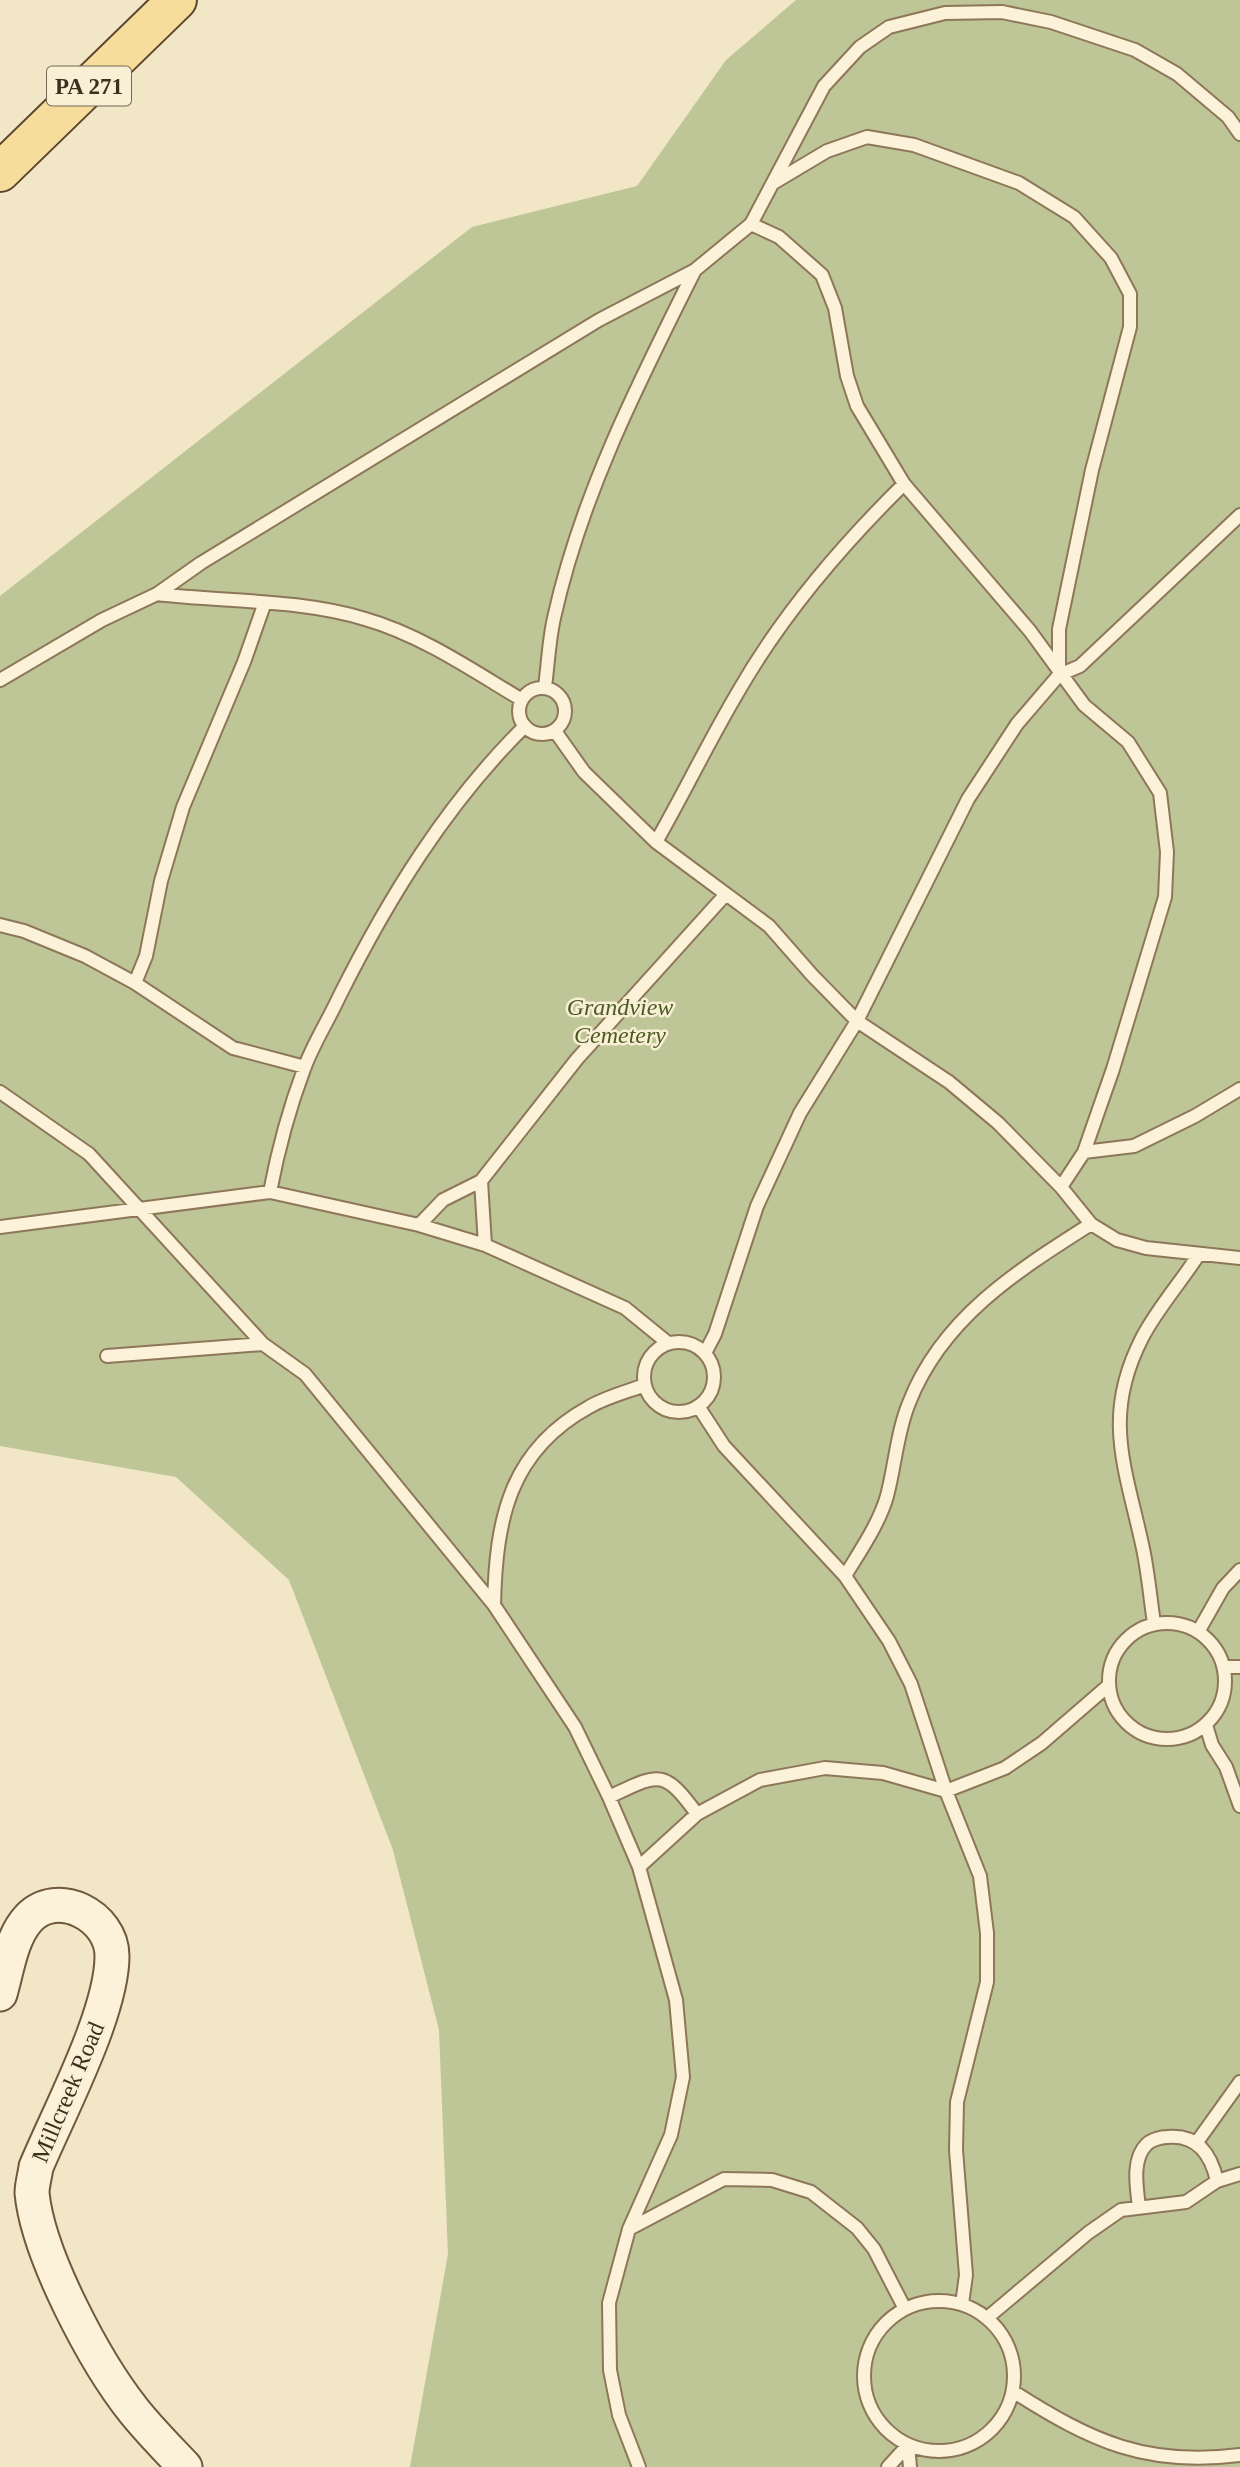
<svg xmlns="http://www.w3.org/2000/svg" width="1240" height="2467" font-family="Georgia,serif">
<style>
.cemetery{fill:#bec597}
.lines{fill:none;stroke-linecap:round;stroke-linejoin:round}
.lane-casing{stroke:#8e7759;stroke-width:16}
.secondary-casing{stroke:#70583c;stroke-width:37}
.primary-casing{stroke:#5b452e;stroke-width:42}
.lane{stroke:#fbf2d9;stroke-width:12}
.secondary{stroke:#fbf2d9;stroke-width:33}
.primary{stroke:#f6dd9b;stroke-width:38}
.labels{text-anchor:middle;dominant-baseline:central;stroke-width:5;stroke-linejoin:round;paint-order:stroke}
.shield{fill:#f8efd5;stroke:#756855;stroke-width:2}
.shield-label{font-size:23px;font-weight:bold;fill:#3d2e1e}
.park-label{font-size:24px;font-style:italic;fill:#4b5b23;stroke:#f8efd5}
.street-label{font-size:24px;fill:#3d2e1e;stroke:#f8efd5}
</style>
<rect width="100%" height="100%" fill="#f1e6c5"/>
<!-- cemetery -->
<path class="cemetery" d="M796,0H1240V2467H410L448,2254L439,2030L393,1850L289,1580L176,1477L0,1446V596L472,227L637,186L726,60Z"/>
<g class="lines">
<!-- lane casing -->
<g class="lane-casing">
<path id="lane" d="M775,182L827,151L867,137L914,145L1019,183L1074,217L1111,258L1130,294V327L1092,470L1059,629V674
M751,224L779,237L822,275L835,308L847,376L857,406L904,484L1030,631L1084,705L1128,742L1160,793L1167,852L1165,897L1113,1069L1084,1152L1061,1187
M157,594C225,602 299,599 365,619C421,635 472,670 522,700
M0,680L102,620L157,594L201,563L599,320L695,270L751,224L824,86L860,47L889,27L945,13L1002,12L1051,22L1135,50L1177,74L1228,117L1240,134
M545,687C548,664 549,640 554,618C581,495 639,382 695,270
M519 711a23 23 0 1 1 46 0a23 23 0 1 1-46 0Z
M555,731L584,772L656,842L769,926L812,975L857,1021L949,1082L998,1123L1061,1187L1091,1224L1117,1240L1146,1248L1240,1258
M656,842C684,793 709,741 738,692C782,615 841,546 904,484
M0,925L24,931L85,956L135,983L233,1048L305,1067
M135,983L146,956L161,881L183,807L244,662L264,605
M0,1092L89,1154L263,1344L305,1374L494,1605L575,1727L609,1797L639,1867L676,2000L683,2077L671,2135L629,2229L609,2303L610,2370L619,2415L639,2467
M1084,1152L1134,1146L1195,1116L1240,1089
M481,1181L485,1245
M270,1192C278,1150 289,1109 304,1069C313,1044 328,1021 339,997C388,899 446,804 525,726
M419,1225L443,1200L481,1181L577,1059L726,894
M0,1227L270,1192L419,1225L485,1245L625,1308L668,1343
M644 1377a35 35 0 1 1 70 0a35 35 0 1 1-70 0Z
M705,1353L715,1334L757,1206L800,1113L857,1021L968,799L1017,724L1059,675L1080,666L1240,515
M107,1356L263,1344
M698,1406L724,1446L845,1576L889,1641L911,1684L946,1791L980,1876L987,1933V1982L957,2102L956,2150L966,2275L962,2304
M845,1576C860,1551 879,1524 887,1496C895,1466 897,1432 909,1403C942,1318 1017,1271 1091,1224
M494,1605C496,1520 509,1451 589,1407C606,1397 626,1392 645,1385
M1154,1623C1150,1597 1148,1570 1142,1544C1125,1466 1102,1416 1142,1338C1157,1309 1181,1282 1199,1254
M1109 1681a58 58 0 1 1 116 0a58 58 0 1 1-116 0Z
M1198,1632L1223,1588L1240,1570
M1224,1667H1240
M1206,1725L1212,1745L1226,1767L1240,1806
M609,1797C658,1774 663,1767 697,1814
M639,1867L697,1814L760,1780L825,1768L883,1773L946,1791L1005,1768L1042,1743L1109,1685
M1197,2142L1240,2082
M1139,2207C1137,2189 1131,2159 1147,2144C1151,2140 1161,2137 1167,2137C1197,2134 1211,2154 1217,2181
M629,2229L724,2179L772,2180L811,2192L857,2228L874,2249L905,2309
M864 2376a75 75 0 1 1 150 0a75 75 0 1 1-150 0Z
M987,2318L1088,2233L1121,2210L1186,2202L1217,2181L1240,2174
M1014,2392C1091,2441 1146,2467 1240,2455
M908,2445L910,2467
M888,2467L908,2445"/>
</g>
<!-- secondary casing -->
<g class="secondary-casing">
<path id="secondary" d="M0,1994C7,1970 11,1938 28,1919C57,1887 112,1916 112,1956C112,2013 59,2112 36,2167C35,2175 32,2185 32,2193C38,2255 95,2362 134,2411C150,2431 168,2449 185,2467"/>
</g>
<!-- primary casing -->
<g class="primary-casing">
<path id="primary" d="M0,172L177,0"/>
</g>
<!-- lane -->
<use href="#lane" class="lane"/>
<!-- secondary -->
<use href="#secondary" class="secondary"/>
<!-- primary -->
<use href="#primary" class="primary"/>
</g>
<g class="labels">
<!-- shield labels -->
<rect class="shield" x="47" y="66.5" width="84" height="39" rx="5"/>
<g class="shield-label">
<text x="89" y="86">PA 271</text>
</g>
<!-- park labels -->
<g class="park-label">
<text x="620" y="1007">Grandview<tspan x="620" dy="28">Cemetery</tspan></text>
</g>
<!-- street labels -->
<g class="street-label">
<text transform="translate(68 2092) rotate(-67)">Millcreek Road</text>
</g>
</g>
</svg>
